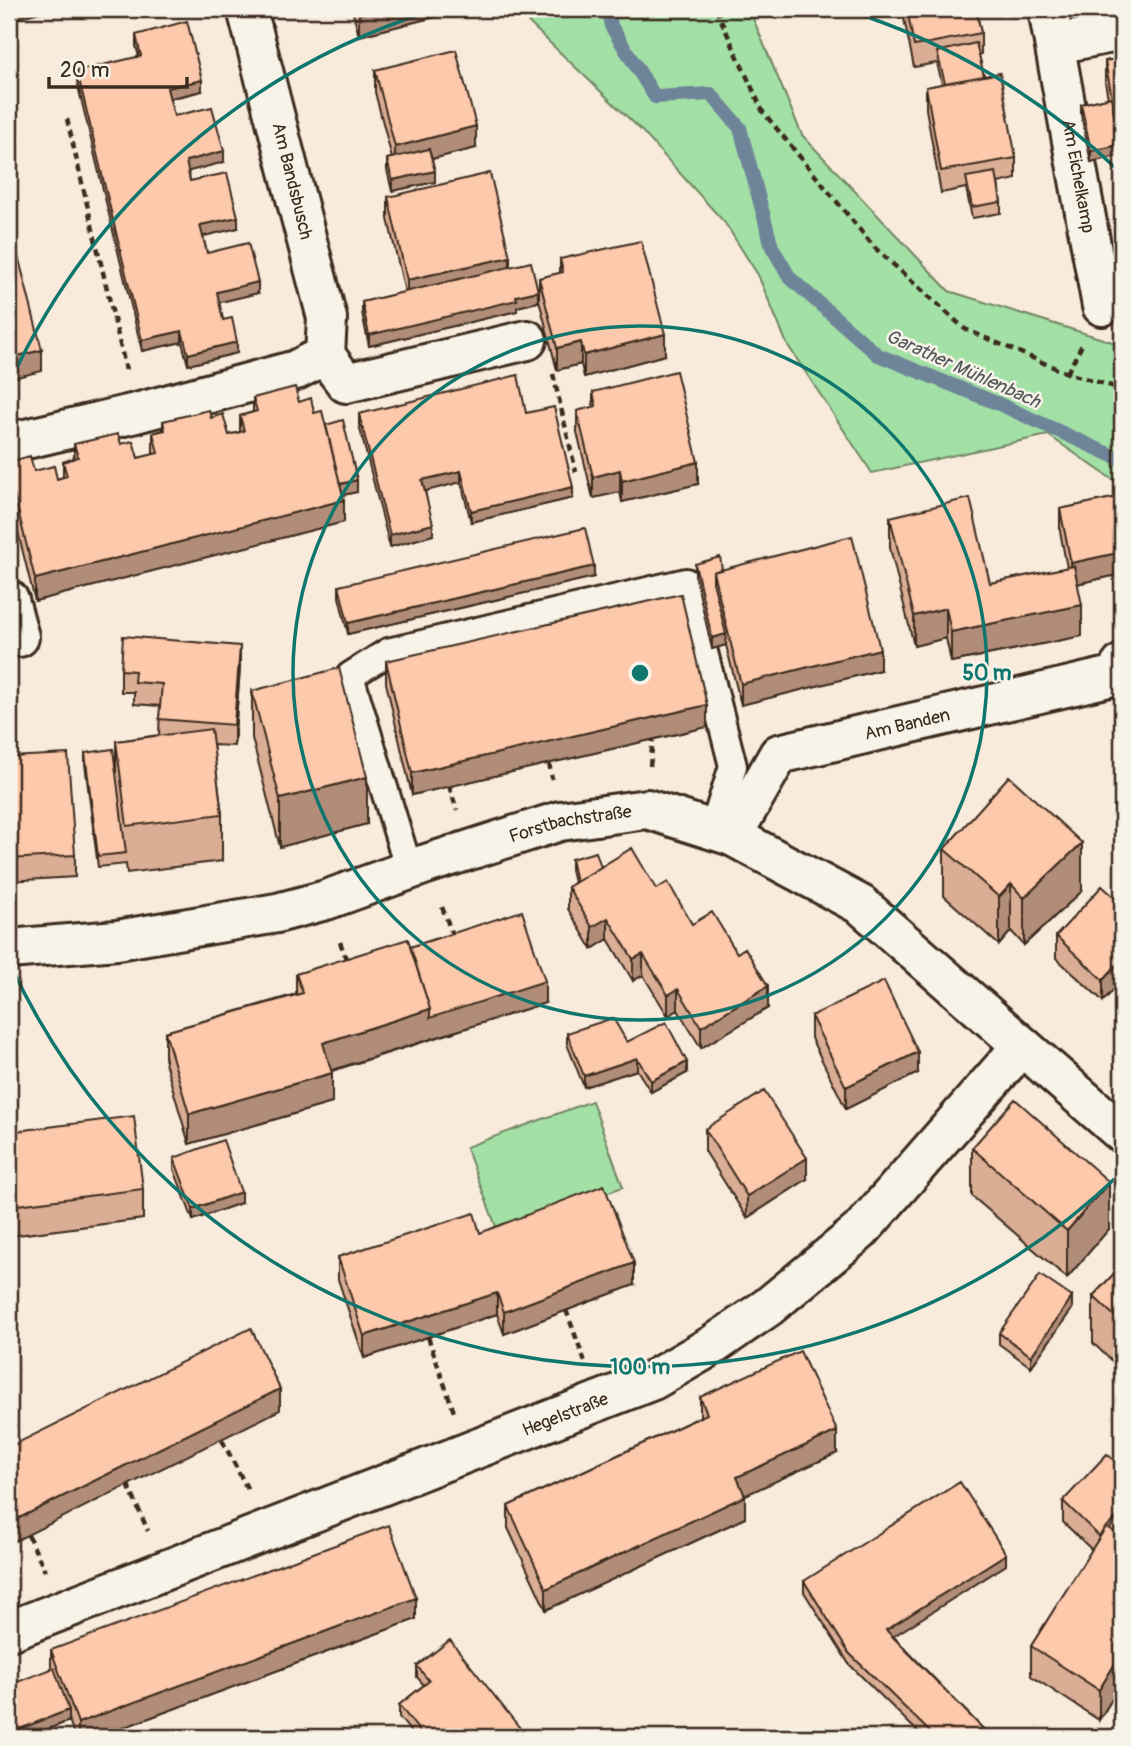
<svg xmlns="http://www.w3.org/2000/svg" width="1131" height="1746" font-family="Pangolin,sans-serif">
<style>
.green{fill:#a3e0a6;stroke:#6f8562;stroke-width:2}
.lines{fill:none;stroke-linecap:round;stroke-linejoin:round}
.stream{stroke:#6e8499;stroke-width:14}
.service-casing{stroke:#3b2a1e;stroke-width:32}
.minor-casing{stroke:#3b2a1e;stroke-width:44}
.path{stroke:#3b2a1e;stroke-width:4.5;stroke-dasharray:7 5;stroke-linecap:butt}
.service{stroke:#f7f3e8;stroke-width:26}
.minor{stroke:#f7f3e8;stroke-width:38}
.wall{fill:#daad95;stroke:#3b2a1e;stroke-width:2}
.shaded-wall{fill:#b18d79;stroke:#3b2a1e;stroke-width:2}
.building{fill:#fdc9ad;stroke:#3b2a1e;stroke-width:2}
.ring{fill:none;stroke:#0f766e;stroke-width:3.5}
.labels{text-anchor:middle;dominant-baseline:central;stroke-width:5;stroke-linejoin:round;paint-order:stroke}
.street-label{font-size:18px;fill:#3b2a1e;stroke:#f7f3e8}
.water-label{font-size:19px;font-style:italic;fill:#54575c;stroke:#f7f3e8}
.centre{fill:#0f766e;stroke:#f7f3e8;stroke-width:3.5}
.ring-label{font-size:21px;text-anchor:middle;font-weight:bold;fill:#0f766e;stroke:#f7f3e8;stroke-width:5;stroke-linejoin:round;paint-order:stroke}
</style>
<rect width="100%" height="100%" fill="#f8ebdc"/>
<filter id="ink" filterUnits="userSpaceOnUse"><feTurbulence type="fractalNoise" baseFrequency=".0143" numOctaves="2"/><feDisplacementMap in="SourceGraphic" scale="14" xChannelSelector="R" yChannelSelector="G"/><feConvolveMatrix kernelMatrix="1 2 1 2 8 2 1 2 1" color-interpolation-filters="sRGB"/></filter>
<g filter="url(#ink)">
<!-- green -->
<path class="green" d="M522,9H749L802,135L949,291L1122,345V486L1048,435L872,473L787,344L758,275L725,223L640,129L525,19Z
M592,1101L623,1187L498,1232L466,1147Z"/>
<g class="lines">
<!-- stream -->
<path class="stream" d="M608,9L611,26L655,97L711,94L740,128L772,247L790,278L878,355L999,404L1122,460"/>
<!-- service casing -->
<g class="service-casing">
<path id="service" d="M409,870L350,676L388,652L686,582L733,766L713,830"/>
</g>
<!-- minor casing -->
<g class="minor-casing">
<g id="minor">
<path id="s1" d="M1048,9L1102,306"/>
<path d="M1056,44L1122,31"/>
<path d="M325,355L346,383L527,340"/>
<path d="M9,443L136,413L296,370L325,355L327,318L247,9"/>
<path d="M9,600L19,637"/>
<path id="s2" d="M732,836L779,754L1113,676L1122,664"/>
<path id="s3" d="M9,949L117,940L277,913L326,900L426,864L560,821L647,809L732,836L861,905L1122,1133"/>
<path id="s4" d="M9,1631L653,1380L713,1345L768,1307L860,1231L1022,1046"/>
</g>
</g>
<!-- path -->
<path class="path" d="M716,9L763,112L875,248L965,329L1067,373L1122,389
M67,119L126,370
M1067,373L1083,343
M553,374L576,472
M549,763L552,779
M650,766L653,739
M449,786L457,810
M442,907L454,939
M340,942L347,961
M566,1310L585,1362
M428,1337L454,1412
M222,1440L249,1492
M128,1485L148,1531
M28,1535L45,1571"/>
<!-- service -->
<use href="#service" class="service"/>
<!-- minor -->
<use href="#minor" class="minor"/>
</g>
<!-- wall -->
<path class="wall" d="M352,9H439V16L359,36Z
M902,9H976L981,33V54L979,55L984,76L1016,158V179L998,183L1001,202V213L972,218L966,188L941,193L926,109V87L942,84L937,63L914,67Z
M136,35L202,91L170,99L174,116L224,162L188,171L190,181L238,228L203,236L207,253L258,293L219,302L223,320L237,353L188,365L182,342L142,351L77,82V71L139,57L136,46Z
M1122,58V155L1091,162L1081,115V104L1108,98L1105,82V61Z
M375,70L476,148L432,159L435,182L392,191L387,170V159L392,158L375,92Z
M388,197L510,267L538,302L517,307V311L369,346L362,313V302L405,292L388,219Z
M1122,213V274L1115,236V215Z
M560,259L665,355L584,377L581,364L557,370L539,300V278L560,273Z
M593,392L698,484L622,502L620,492L593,498L577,432V411L593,407Z
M253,398L299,402L314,413L326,425L357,492L343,495L344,522L35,601L9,496V462L57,479L63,477V462L74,458V444H121L138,458L153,455V433L163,430V421L211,418L229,435L240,432V416L253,412Z
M526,413L573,498L471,522L461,482L425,491L433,535L390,547L359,425V414Z
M1122,496V574L1077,584L1082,636L951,662L946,638L914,646L890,548V517L990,583L1067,568L1060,531V509Z
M695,564L722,569L880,670L741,705L726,645L712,649L695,575Z
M594,577L348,634L339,597V586Z
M386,661L707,727L412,795L386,683Z
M240,668L234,746L213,745L222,814V861L127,873L126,864L98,867L85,764V753L116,772V741L159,735L160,706L134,704V692H121V670Z
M252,691L367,824L280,847L252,738Z
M9,757L75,855V877L9,881Z
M1122,846V865L1119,861V850Z
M944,849L1082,891L1024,945L1011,931L999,945L944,896Z
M571,859L601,867L656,889L692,924L768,1008L701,1048L678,1010L668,1016L643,975L633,981L608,939L592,949L568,909V887L574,883L571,870Z
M1122,904V1019L1118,1015V985L1103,1001L1056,958V936Z
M410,947L545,1003L332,1071V1103L189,1144L165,1062V1032L296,994V974Z
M811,1016L918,1073L846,1109L811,1038Z
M567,1033L627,1042L687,1073L651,1092L637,1070L584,1087L567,1044Z
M705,1129L807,1179L747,1218L705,1151Z
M9,1132L143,1189V1219L9,1236Z
M972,1148L1109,1229L1067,1278L972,1196Z
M174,1158L241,1203L193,1220L174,1169Z
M480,1233L634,1285L504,1334L497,1314L364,1358L338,1279V1257Z
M1122,1265V1371L1093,1343V1296Z
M1072,1309L1031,1367L999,1344V1333Z
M700,1397L837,1453L745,1495V1518L546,1610L508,1528V1506L700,1417Z
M1122,1468V1683L1099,1720L1031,1676V1646L1092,1550L1063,1522V1501Z
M1006,1565L893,1636L991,1737H923L849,1664L804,1592V1581Z
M416,1619L98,1737H75L69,1720V1721L31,1736L9,1737L51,1668V1650Z
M417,1666L527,1737H415L399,1717V1705L424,1685L417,1677Z"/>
<!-- shaded-wall -->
<path class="shaded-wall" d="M9,9H52L9,20Z
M381,9H439V16L359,36V14Z
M202,80V91L167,99V88Z
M476,126V148L395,168V147Z
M1119,134H1122V155L1091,162V151L1119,145Z
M224,151V162L186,172V161Z
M435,171V182L392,191V180Z
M238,217V228L200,237V225Z
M510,257V278L407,302V280Z
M258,282V293L217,303V292Z
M538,291V302L517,307V311L369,346V335L516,296Z
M182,331V342L142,351V340Z
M665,334V355L584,377V355Z
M237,342V353L188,365V354Z
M581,342V364L557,370V348Z
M42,350V371L9,379V358Z
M9,394H11V405H9Z
M698,462V484L622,502V481Z
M620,470V492L593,498V477Z
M461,471V482L422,492V480Z
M357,480V492L338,496V485Z
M573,487V498L471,522V511Z
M344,500V522L35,601V579Z
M433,524V535L390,547V535Z
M1122,552V574L1071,585V563Z
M594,566V577L348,634V623Z
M1082,605V636L951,662V632Z
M946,608V638L914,646V616Z
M726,634V645L712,649V638Z
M240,646V668L234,746V725Z
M880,649V670L741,705V684Z
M707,705V727L412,795V773Z
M367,777V824L280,847V799Z
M1082,843V891L1024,945V898Z
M1011,884V931L999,945V897Z
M608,918V939L592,949V927Z
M643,954V975L633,981V959Z
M1122,959V971L1118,967V985L1103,1001V980Z
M545,981V1003L323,1073V1043L430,1009Z
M768,986V1008L701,1048V1027Z
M678,989V1010L668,1016V995Z
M918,1052V1073L846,1109V1087Z
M637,1058V1070L584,1087V1076Z
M687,1062V1073L651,1092V1081Z
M332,1073V1103L189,1144V1114Z
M807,1158V1179L747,1218V1196Z
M1109,1182V1229L1067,1278V1231Z
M241,1192V1203L193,1220V1209Z
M634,1263V1285L504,1334V1312Z
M497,1293V1314L364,1358V1336Z
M1072,1297V1309L1031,1367V1356Z
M280,1389V1410L9,1544V1523Z
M837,1431V1453L737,1499V1477Z
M745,1496V1518L546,1610V1589Z
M1006,1554V1565L886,1641V1630Z
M416,1598V1619L98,1737H78V1723Z
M1122,1652V1683L1099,1720V1690Z
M69,1710V1721L27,1737H9V1733Z"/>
<!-- building -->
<path class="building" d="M357,9H381L359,14Z
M907,9H976L981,33L914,46Z
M187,21L202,80L167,88L174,116L212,107L224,151L186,161L190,181L227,173L238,217L200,225L207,253L248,243L258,282L217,292L223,320L232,318L237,342L188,354L182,331L142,340L77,71L141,56L136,35Z
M976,43L984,76L945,83L937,52Z
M456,50L476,126L395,147L375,70Z
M1122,58V134H1119L1105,61Z
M1000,73L1016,158L941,171L926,87Z
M1111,97L1119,145L1091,151L1081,104Z
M429,149L435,171L392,180L387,159Z
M996,172L1001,202L972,207L966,177Z
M490,173L510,257L407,280L388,197Z
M1122,213V253L1115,215Z
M9,220L42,350L9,358Z
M641,241L665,334L584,355L581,342L557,348L539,278L563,272L560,259Z
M531,262L538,291L516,296L517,300L369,335L362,302Z
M676,371L698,462L622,481L620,470L593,477L577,411L596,406L593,392Z
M518,375L526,413L554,407L573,487L471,511L461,471L422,480L433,524L390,535L359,414Z
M295,387L299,402L311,398L314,413L322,411L344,500L35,579L9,474V462L30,456L34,471L54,466L57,479L67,476L63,462L78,457L74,444L118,434L121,444L133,441L138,458L158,453L153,433L165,430L163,421L209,410L211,418L223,414L229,435L244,431L240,416L257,411L253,398Z
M343,420L357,480L340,484L326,425Z
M1122,496V552L1071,563L1060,509Z
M970,498L990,583L1074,566L1082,605L951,632L946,608L914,616L890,517Z
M585,528L594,566L348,623L339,586Z
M852,536L880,649L741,684L713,572Z
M720,557L722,569L713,572V582L726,634L712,638L695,564Z
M681,594L707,705L412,773L386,661Z
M123,636L240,646L234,725L159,719L162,684L134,682L135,671L121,670Z
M339,668L367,777L280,799L252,691Z
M211,729L222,814L127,826L116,741Z
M113,749L126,853L98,856L85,753Z
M68,754L75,855L9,859V757Z
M1009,776L1082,843L1024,898L1011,884L999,897L944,849Z
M632,848L656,889L668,882L692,924L712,912L737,953L745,948L768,986L701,1027L678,989L668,995L643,954L633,959L608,918L592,927L568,887Z
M596,852L601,867L576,882L571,859Z
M1102,886L1122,904V959L1103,980L1056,936Z
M522,911L545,981L430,1018V1009L410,947Z
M408,939L430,1009L323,1043L332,1073L189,1114L165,1032L303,993L296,974Z
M1122,963V971L1118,967Z
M884,981L918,1052L846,1087L811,1016Z
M613,1018L627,1042L666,1022L687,1062L651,1081L637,1058L584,1076L567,1033Z
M764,1091L807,1158L747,1196L705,1129Z
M1015,1099L1109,1182L1067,1231L972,1148Z
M134,1116L143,1189L9,1206V1132Z
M223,1140L241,1192L193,1209L174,1158Z
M604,1185L634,1263L504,1312L497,1293L364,1336L338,1257L474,1213L480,1233Z
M1122,1265V1323L1093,1296Z
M1040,1275L1072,1297L1031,1356L999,1333Z
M251,1328L280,1389L9,1523V1447Z
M800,1351L837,1431L737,1477L745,1496L546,1589L508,1506L707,1414L700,1397Z
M1107,1454L1122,1468V1537L1110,1529L1118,1516L1107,1527H1106L1099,1536L1063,1501Z
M960,1482L1006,1554L886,1630L991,1737H935L849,1653L804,1581Z
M389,1525L416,1598L78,1723L51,1650Z
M1106,1527L1122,1537V1652L1099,1690L1031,1646Z
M450,1640L527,1737H424L399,1705L429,1681L417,1666Z
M54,1668L69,1710L9,1733V1685Z
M357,1731L362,1737H349Z"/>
</g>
<!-- distance rings -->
<g class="ring">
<circle cx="640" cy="673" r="347"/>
<path d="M1122 1172A694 694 0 0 1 11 966M11 380A694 694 0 0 1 437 9M843 9A694 694 0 0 1 1122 174"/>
</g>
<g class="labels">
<!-- street labels -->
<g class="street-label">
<text stroke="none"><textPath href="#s1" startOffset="170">Am Eichelkamp</textPath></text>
<text transform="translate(292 181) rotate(76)">Am Bandsbusch</text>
<text stroke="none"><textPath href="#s2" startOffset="226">Am Banden</textPath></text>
<text stroke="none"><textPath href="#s3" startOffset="578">Forstbachstraße</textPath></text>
<text stroke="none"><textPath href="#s4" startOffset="597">Hegelstraße</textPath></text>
</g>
<!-- water labels -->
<g class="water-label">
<text transform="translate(963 369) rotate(24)">Garather Mühlenbach</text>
</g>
</g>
<circle cx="640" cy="673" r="10" class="centre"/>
<g class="ring-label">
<text x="987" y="680">50 m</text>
<text x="640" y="1374">100 m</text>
</g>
<!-- margin -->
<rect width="1131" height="1746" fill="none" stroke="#f7f3e8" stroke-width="35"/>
<rect x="18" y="18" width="1096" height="1711" fill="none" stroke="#3b2a1e" stroke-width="2.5" filter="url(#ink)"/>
<!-- scale -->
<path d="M49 77v10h138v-10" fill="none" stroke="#3b2a1e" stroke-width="3.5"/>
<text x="60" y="77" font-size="21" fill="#3b2a1e" stroke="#f7f3e8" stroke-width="5" paint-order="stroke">20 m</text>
</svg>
